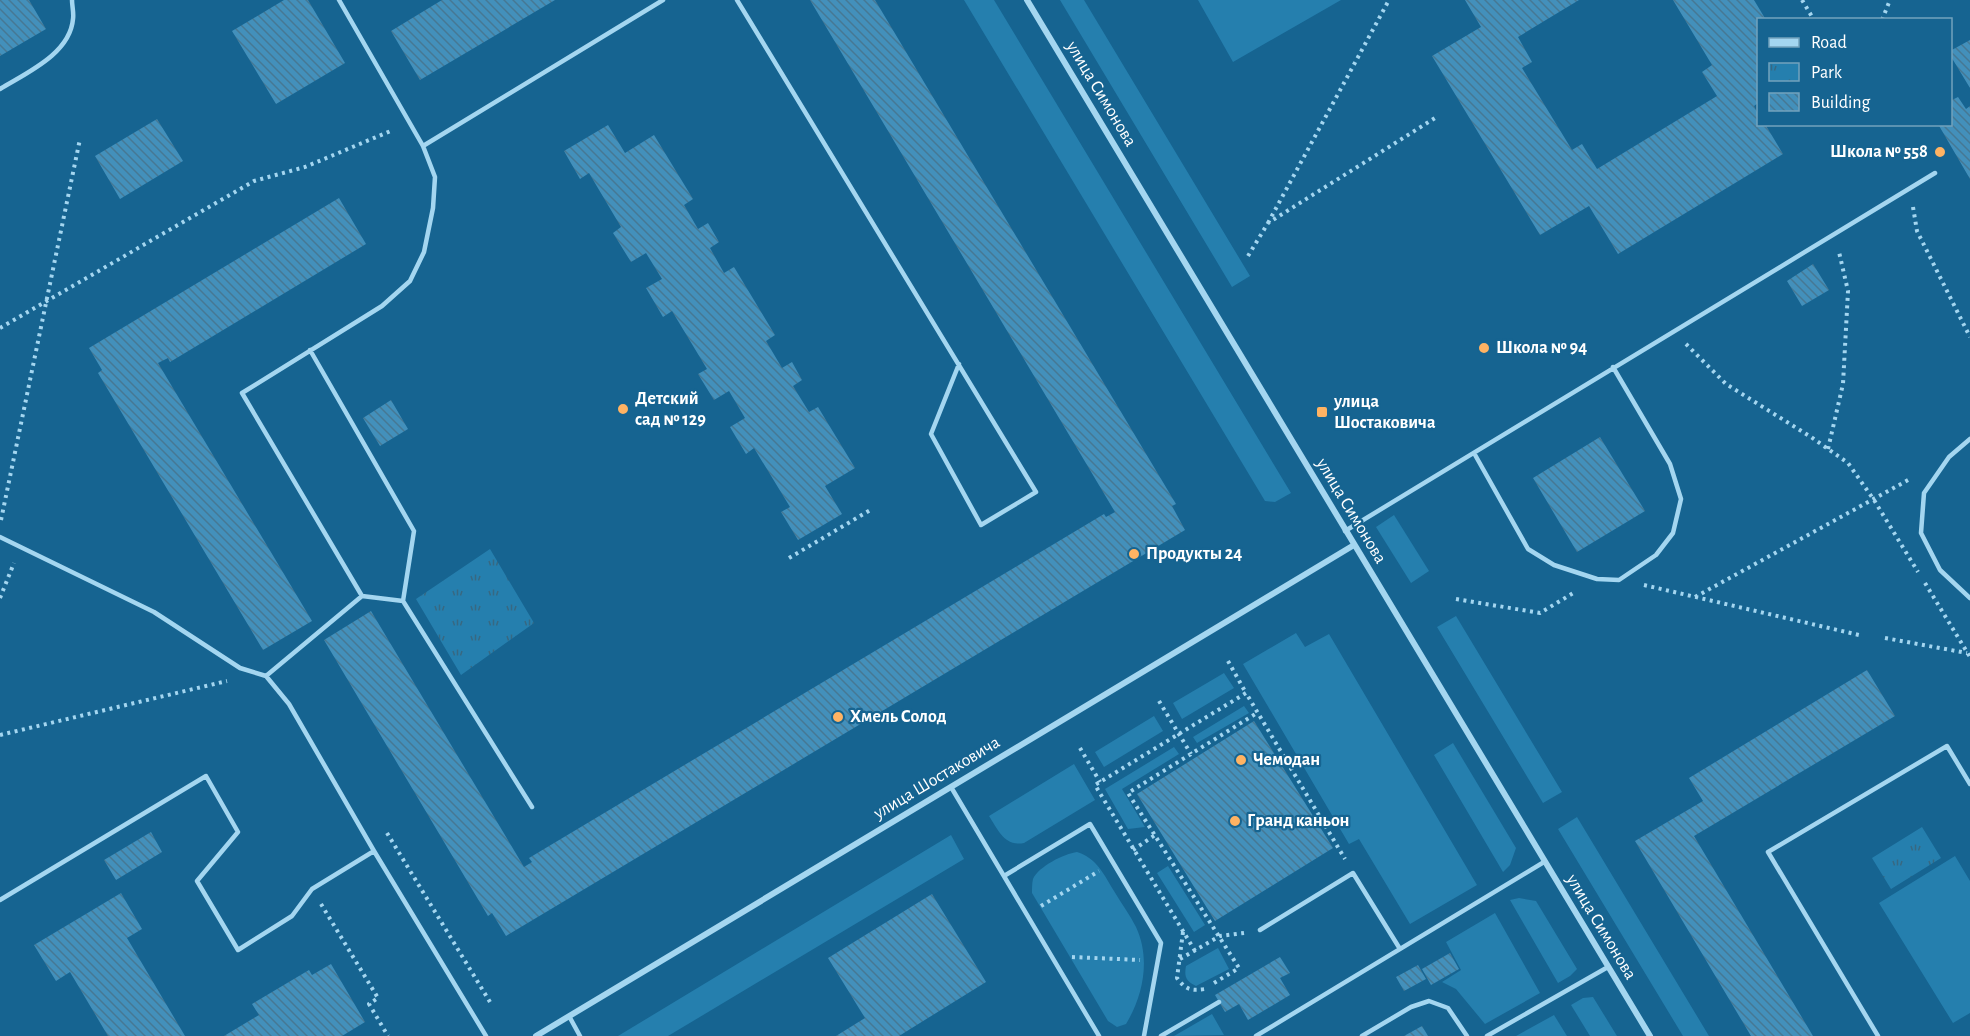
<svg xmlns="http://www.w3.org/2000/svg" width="1970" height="1036" font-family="'Alegreya Sans',sans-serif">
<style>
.grass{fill:#257fae}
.park{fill:url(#park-tufts)}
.building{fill:url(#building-back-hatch)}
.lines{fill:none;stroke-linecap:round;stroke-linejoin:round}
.path{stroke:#a4d6f0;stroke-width:4;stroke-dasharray:3 4.5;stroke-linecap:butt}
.service{stroke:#a4d6f0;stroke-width:4.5}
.minor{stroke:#a4d6f0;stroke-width:6}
.poi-dot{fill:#ffb363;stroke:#166491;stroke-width:2}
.labels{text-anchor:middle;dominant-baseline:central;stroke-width:4.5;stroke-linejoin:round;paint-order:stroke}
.street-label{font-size:18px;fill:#fff;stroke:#166491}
.poi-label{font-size:18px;font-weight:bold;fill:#fff;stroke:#166491;text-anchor:start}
</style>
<defs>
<pattern id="park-tufts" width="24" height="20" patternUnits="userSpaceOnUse" patternTransform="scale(1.5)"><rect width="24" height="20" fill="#257fae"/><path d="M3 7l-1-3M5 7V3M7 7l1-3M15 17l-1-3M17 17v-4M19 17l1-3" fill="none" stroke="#376882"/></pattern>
<pattern id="building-back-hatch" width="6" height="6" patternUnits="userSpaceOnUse" patternTransform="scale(1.5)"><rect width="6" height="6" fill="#4390bb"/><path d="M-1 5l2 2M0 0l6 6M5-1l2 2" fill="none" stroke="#467894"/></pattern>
</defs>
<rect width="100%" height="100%" fill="#166491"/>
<!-- grass -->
<path class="grass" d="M964,0H994L1291,493L1275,502L1265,501Z
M1060,0H1084L1250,276L1232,287Z
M1198,0H1341L1233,62Z
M1394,515L1429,571L1411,583L1376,527Z
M1456,616L1562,792L1543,803L1437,627Z
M1296,633L1305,647L1329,634L1477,885L1410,924L1359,839L1349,844L1243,664Z
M1224,673L1234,688L1182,719L1173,703Z
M1244,706L1249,713L1197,743L1193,737Z
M1154,716L1163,731L1104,767L1095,752Z
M1453,743L1516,848L1510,865L1503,872L1434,755Z
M1174,747L1179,754L1122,789L1145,827L1128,829L1105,789Z
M1074,764L1095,800L1024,843C1005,847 998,830 989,816Z
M1577,817L1709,1036H1683L1558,829Z
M951,835L964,859L668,1036H618Z
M1077,852C1097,858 1104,875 1114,891C1121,903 1130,915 1136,927C1151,959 1143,996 1126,1024L1117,1027L1108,1021L1032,893C1032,889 1032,883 1033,879C1039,866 1064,854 1077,852Z
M1955,856L1970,881V1013L1953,1023L1879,903Z
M1168,866L1205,925L1194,932L1157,873Z
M1519,898L1536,901L1577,969L1570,976L1558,983L1510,900Z
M1495,913L1540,993L1485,1024L1456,989L1442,982L1461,970L1446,942Z
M1218,948L1229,969L1196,986C1186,981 1184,977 1186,966Z
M1593,997L1617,1036H1590L1571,1005L1583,998Z
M1212,1014L1224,1035L1174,1036Z
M1554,1015L1567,1036H1516Z"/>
<!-- park -->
<path class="park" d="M490,549L534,623L461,675L416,599Z
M1922,827L1941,858L1891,889L1872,858Z"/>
<!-- building -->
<path class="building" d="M0,0H29L46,29L0,56Z
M284,0H308L345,63L276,104L232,31Z
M442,0H555L420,80L391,31Z
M810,0H875L1176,504L1172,506L1185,530L506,936L492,913L488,916L324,640L371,611L524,867L532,862L529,858L1104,514L1106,517L1115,512Z
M1465,0H1579L1518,37L1532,62L1522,68L1572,150L1582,144L1597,169L1717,96L1702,72L1712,65L1673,0H1754L1766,20H1758V103L1754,106L1758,114V124H1765L1783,154L1618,254L1589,206L1540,235L1432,56L1481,27Z
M1970,40V88L1950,55V51Z
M1958,97L1966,109L1970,106V179L1938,124H1950V101Z
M157,119L183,161L120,199L95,156Z
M608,125L625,153L654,135L693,199L684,205L698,229L708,223L719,242L710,248L724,273L734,267L775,335L766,341L782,368L792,362L802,380L793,386L809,412L818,407L855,468L825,486L842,514L798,540L781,512L790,507L754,448L746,454L730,427L745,418L729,391L714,400L698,374L707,369L672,311L663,317L646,288L662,279L646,253L631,262L613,233L621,227L589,173L580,179L564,151Z
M339,198L366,244L170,362L168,358L158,363L312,621L263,650L98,373L102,370L89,348Z
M1813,264L1829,290L1802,306L1787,281Z
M391,400L408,429L380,446L363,418Z
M1600,437L1645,511L1577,552L1533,478Z
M1867,670L1895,716L1694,836L1813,1036H1751L1635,841L1703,801L1689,778Z
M1254,721L1333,848L1215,921L1137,794Z
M151,832L162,852L116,880L104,860Z
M121,893L142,929L127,938L185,1036H108L70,972L56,981L34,945Z
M932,894L986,982L899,1036H836L865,1018L828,958Z
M1450,953L1459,969L1431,985L1422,969Z
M1280,957L1290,973L1280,978L1290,995L1248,1020L1239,1004L1225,1012L1215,995Z
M331,964L365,1022L342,1036H224L259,1015L252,1004L309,970L312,975Z
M1418,965L1426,979L1404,991L1396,977Z
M1422,1026L1428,1036H1404Z"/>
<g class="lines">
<!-- path -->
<path class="path" d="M1802,0L1814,20
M1882,20L1890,0
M1913,207L1917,231L1970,337
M1268,223L1389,0
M1248,256L1268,223L1435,118
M0,328L254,181L305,167L393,130
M1686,344L1726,384L1811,437L1848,463L1874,500L1918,572
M1828,449L1843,384L1848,291L1839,252
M1,520L80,139
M789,558L872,509
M1925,583L1970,657
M1644,585L1859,635
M1695,597L1910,479
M0,598L14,563
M1456,599L1540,613L1575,592
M1885,638L1967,653
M1228,661L1246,693
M1159,701L1191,754
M0,735L227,681
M1080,748L1100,782
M387,833L490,1002
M1133,850L1155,835
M321,904L378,998L369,1004L388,1036
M1041,906L1099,871
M1183,932L1177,978C1186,990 1191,991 1205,989
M1195,951L1095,785L1100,782L1246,693L1345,859
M1072,957L1140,960
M1180,959L1220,936L1244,933
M1214,983L1239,968L1128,793L1257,713"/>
<!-- service -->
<path class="service" d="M339,0L423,146L435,177L433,208L424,252L410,281L382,306L242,393L362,596
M737,0C837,164 937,328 1036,492L981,525L931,434L959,364
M0,89C26,73 70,54 73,19C74,13 72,6 72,0
M423,146L663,0
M310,350L414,531L403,601
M1970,439L1949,457L1924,493L1921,533L1940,570L1970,598
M1474,453L1528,549L1554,565L1597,579L1619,580L1656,555L1673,533L1681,499L1670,464L1613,367
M1345,531L1935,173
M0,537L154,612L240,668L266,676L289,704L374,851L486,1036
M266,676L362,596L403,601L532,807
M951,787L1099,1036
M1004,876L1090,824L1161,943L1144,1036
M0,900L206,776L238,832L197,881L238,950L292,916L312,889L374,851
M1260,930L1353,873L1400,949
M569,1016L580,1036
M1161,1036L1219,1002
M1256,1036L1544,862
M1362,1036L1411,1007L1429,1001L1448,1008L1467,1036
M1487,1036L1608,967
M1878,1036L1768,852L1947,746L1970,784"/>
<!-- minor -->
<path class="minor" d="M1027,0L1650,1036
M536,1036L1354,545"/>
</g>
<!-- markers -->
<g class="poi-dot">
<circle cx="1940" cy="152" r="6"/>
<circle cx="1484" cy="348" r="6"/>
<circle cx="623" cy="409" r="6"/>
<rect x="1316" y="406" width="12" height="12" rx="3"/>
<circle cx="1134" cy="554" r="6"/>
<circle cx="838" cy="717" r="6"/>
<circle cx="1241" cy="760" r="6"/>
<circle cx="1235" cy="821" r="6"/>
</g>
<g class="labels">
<!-- street labels -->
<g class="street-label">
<text transform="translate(1101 94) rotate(59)">улица Симонова</text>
<text transform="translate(1351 511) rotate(59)">улица Симонова</text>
<text transform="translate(937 778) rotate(-31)">улица Шостаковича</text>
<text transform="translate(1601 927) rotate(59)">улица Симонова</text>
</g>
<!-- poi labels -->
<g class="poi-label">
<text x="1928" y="152" text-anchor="end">Школа № 558</text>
<text x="1496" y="348">Школа № 94</text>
<text x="635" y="399">Детский<tspan x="635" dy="21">сад № 129</tspan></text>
<text x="1334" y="402">улица<tspan x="1334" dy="21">Шостаковича</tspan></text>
<text x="1146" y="554">Продукты 24</text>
<text x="850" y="717">Хмель Солод</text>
<text x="1253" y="760">Чемодан</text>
<text x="1247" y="821">Гранд каньон</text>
</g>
</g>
<!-- legend -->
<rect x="1757" y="18" width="195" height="108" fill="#166491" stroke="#73a2bd" stroke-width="1.5"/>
<rect x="1769" y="38" width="30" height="9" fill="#a4d6f0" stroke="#73a2bd" stroke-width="1.5"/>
<text x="1811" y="48" font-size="18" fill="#ffffff">Road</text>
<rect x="1769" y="63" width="30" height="18" fill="url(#park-tufts)" stroke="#73a2bd" stroke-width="1.5"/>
<text x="1811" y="78" font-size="18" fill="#ffffff">Park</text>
<rect x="1769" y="93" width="30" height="18" fill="url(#building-back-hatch)" stroke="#73a2bd" stroke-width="1.5"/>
<text x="1811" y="108" font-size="18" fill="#ffffff">Building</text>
</svg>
